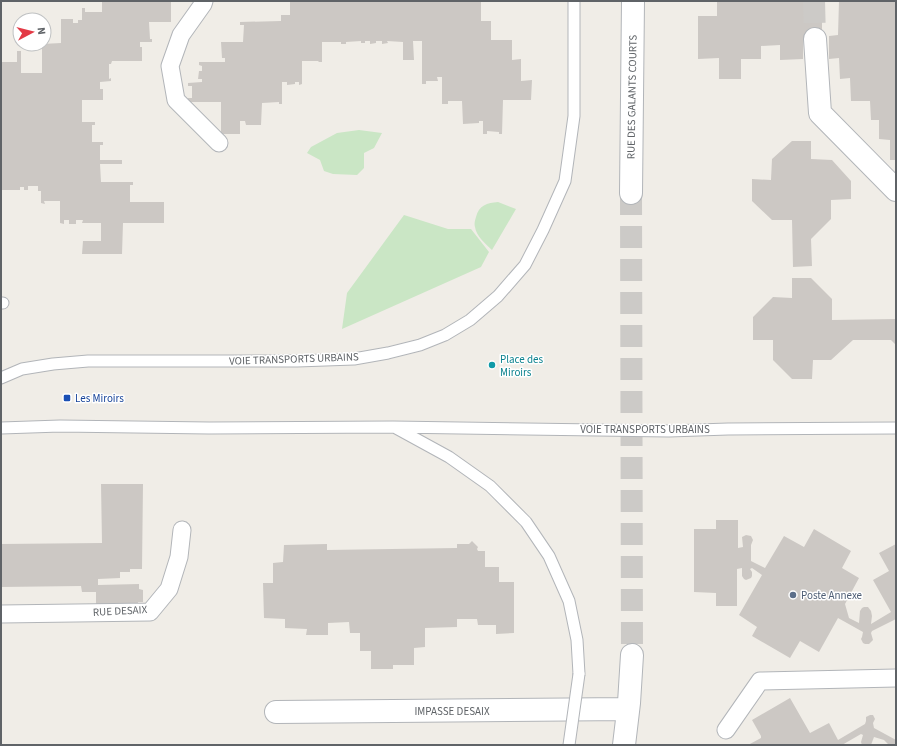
<svg xmlns="http://www.w3.org/2000/svg" width="897" height="746" font-family="'Source Sans 3',sans-serif">
<style>
.green{fill:#cae6c5}
.building{fill:#ccc8c4}
.lines{fill:none;stroke-linecap:round;stroke-linejoin:round}
.minor-tunnel{stroke:#cccac7;stroke-width:22;stroke-dasharray:22 11;stroke-linecap:butt}
.service-casing{stroke:#b2b5b9;stroke-width:13}
.pedestrian-casing{stroke:#b2b5b9;stroke-width:19}
.minor-casing{stroke:#b2b5b9;stroke-width:24}
.service{stroke:#fff;stroke-width:11}
.pedestrian{stroke:#fff;stroke-width:17}
.minor{stroke:#fff;stroke-width:22}
.service-bridge-casing{stroke:#b2b5b9;stroke-width:13;stroke-linecap:butt}
.service-bridge{stroke:#fff;stroke-width:11}
.culture-dot{fill:#0f9aa8;stroke:#fff;stroke-width:1.5}
.transit-dot{fill:#1a4fb4;stroke:#fff;stroke-width:1.5}
.service-dot{fill:#5c6f8a;stroke:#fff;stroke-width:1.5}
.labels{text-anchor:middle;dominant-baseline:central;stroke-width:3;stroke-linejoin:round;paint-order:stroke}
.street-label{font-size:11px;fill:#5f6367;stroke:#fff}
.culture-label{font-size:11px;fill:#0d838f;stroke:#fff;text-anchor:start}
.transit-label{font-size:11px;fill:#164399;stroke:#fff;text-anchor:start}
.service-label{font-size:11px;fill:#4e5e75;stroke:#fff;text-anchor:start}
</style>
<rect width="100%" height="100%" fill="#f0ede7"/>
<!-- green -->
<path class="green" d="M359,130L382,133L374,148L364,153V168L357,175L333,174L324,171L320,160L307,153L311,147L337,133Z
M498,202L516,209L492,250C486,244 476,236 475,227C474,224 475,220 476,217C479,205 487,203 498,202Z
M404,215L448,229H471L489,252L481,267L342,329L347,293Z"/>
<!-- building -->
<path class="building" d="M102,1H171V22H149L150,39H152V42H140V47H142V61H112L111,64H109V79L111,78V81L100,82V89H103V100H82V122H95V125H92V142H103V145H100V160H122V164H100L101,182H133V185H130V202H164V223H123L122,254H82L83,241H101V223H82L83,220H76V224H69V220H64V224L60,223V201H44L45,204L41,203V191H38V186H28V190H24V187H20V190H1V62H17V51H21V73H42V44L61,43V19H73V23H78V20H82V8H85V12H102Z
M290,1H481V21H491V40H512V60L521,59V81L532,80L531,100H503L502,134H499V132L487,131V134H483V121H479V123L463,124L462,101H448V104H442V77H437L438,81H426V84H422V41H413L414,60H403V42L387,41L388,43L382,44V41H376V43L370,44V41H365V43H361V41L346,42V44H341V42H322V62H319L318,61H302V84L299,85V82H295V84L287,85V82H282V104H279V102L262,103L261,125H246L245,121H240V134H221V102H188V98H192V86H188V83L202,82V79H198L199,71H202V66L199,65V62H225V58H222L221,42H243L244,25H240V22L281,21V15H290Z
M717,1H822V39H803V59L780,60V45L761,46V59H741V79H719V58L698,59V16H717Z
M839,1H896V160H890V140L879,139V120H871L870,101H851L850,78L840,79L839,58L829,59V36L838,35Z
M792,141H811V159L832,160L851,181V199L831,200V219L811,239L812,266L793,267L792,220H772L752,201V179L771,180L772,159Z
M792,278H811L832,299V320L896,319V345L891,340H853L831,360H813L812,379H792L773,360V340H753V317L773,297L792,298Z
M101,484H143L142,569H130V572H120V578L98,579V585L139,584V589L143,590V602H138V605H96V592H82L81,586L1,587V544L102,543Z
M716,520H738V548L743,547L742,537L746,535L751,536L753,540L751,545V561L765,568L784,536L804,547L814,529L851,551L842,568L859,578L845,604L849,618L859,623L860,611L862,608L864,607H868L871,611L872,616L871,624L891,612L873,580L889,571L879,553L896,544V619L872,631L871,633L873,640L869,644H865L863,643L861,639L862,637L863,632L838,618L819,652L800,641L790,658L752,636L757,627L739,615L762,575L752,568L750,569L752,572V576L751,578L746,580L744,579L742,576V568L737,569V606H716V593L694,592V529H716Z
M472,541L478,547L477,549L478,551H485V567H499V582H514V633L496,634V625H478L477,619H457V627L425,628V647L414,648V665H393V669H371V651H360V633H350L349,622L328,623V635H306L307,629L285,628V619L264,618L263,583H273V563L283,562L284,545L327,544V550L457,548V544H469Z
M790,698L810,733L829,723L838,740L865,724L866,721V717L870,715H873L875,719L873,723L874,728L896,740V745H889L884,740L874,737L871,745H862L861,742L863,735L861,734L842,745H748L761,738V736L752,720Z"/>
<g class="lines">
<!-- minor-tunnel -->
<path class="minor-tunnel" d="M814,1L815,39
M631,193L632,655"/>
<!-- service casing -->
<g class="service-casing">
<path id="service" d="M1,303H3
M1,378L22,369L53,364L88,361H297L354,359L388,353L420,345L445,335L470,320L498,296L525,265L543,230L565,181L574,116V1
M1,428L60,426L209,428L393,427L669,431L728,429L896,428
M396,428L449,457L490,486L526,522L549,556L569,601L577,640L579,674"/>
</g>
<!-- pedestrian casing -->
<g class="pedestrian-casing">
<path id="pedestrian" d="M204,1L203,4L181,35L170,66L176,100L219,143
M1,614L150,612L169,589L179,557L182,530
M726,730L760,681L896,678"/>
</g>
<!-- minor casing -->
<g class="minor-casing">
<path id="minor" d="M815,39L820,113L896,190
M631,193L633,1
M276,712L628,709
M624,745L629,703L632,655"/>
</g>
<!-- service -->
<use href="#service" class="service"/>
<!-- pedestrian -->
<use href="#pedestrian" class="pedestrian"/>
<!-- minor -->
<use href="#minor" class="minor"/>
<!-- service-bridge casing -->
<g class="service-bridge-casing">
<path id="service-bridge" d="M569,745L579,674"/>
</g>
<!-- service-bridge -->
<use href="#service-bridge" class="service-bridge"/>
</g>
<!-- markers -->
<circle class="culture-dot" cx="492" cy="365" r="4"/>
<rect class="transit-dot" x="63" y="394" width="8" height="8" rx="2"/>
<circle class="service-dot" cx="793" cy="595" r="4"/>
<g class="labels">
<!-- street labels -->
<g class="street-label">
<text transform="translate(632 97) rotate(-89)">RUE DES GALANTS COURTS</text>
<text transform="translate(294 359) rotate(-2)">VOIE TRANSPORTS URBAINS</text>
<text x="645" y="429">VOIE TRANSPORTS URBAINS</text>
<text transform="translate(120 611) rotate(-3)">RUE DESAIX</text>
<text x="452" y="711">IMPASSE DESAIX</text>
</g>
<!-- culture labels -->
<g class="culture-label">
<text x="500" y="359">Place des<tspan x="500" dy="13">Miroirs</tspan></text>
</g>
<!-- transit labels -->
<g class="transit-label">
<text x="75" y="398">Les Miroirs</text>
</g>
<!-- service labels -->
<g class="service-label">
<text x="801" y="595">Poste Annexe</text>
</g>
</g>
<!-- border -->
<rect width="897" height="746" fill="none" stroke="#5f6367" stroke-width="4"/>
<!-- north arrow -->
<g transform="translate(32 32) rotate(83)"><circle r="19" fill="#ffffff" stroke="#bfc1c2"/>
<path d="M0-3L7 15L0 10L-7 15Z" fill="#e33a46"/>
<text y="-6" font-size="11" font-weight="bold" text-anchor="middle" fill="#5f6367">N</text>
</g>
</svg>
